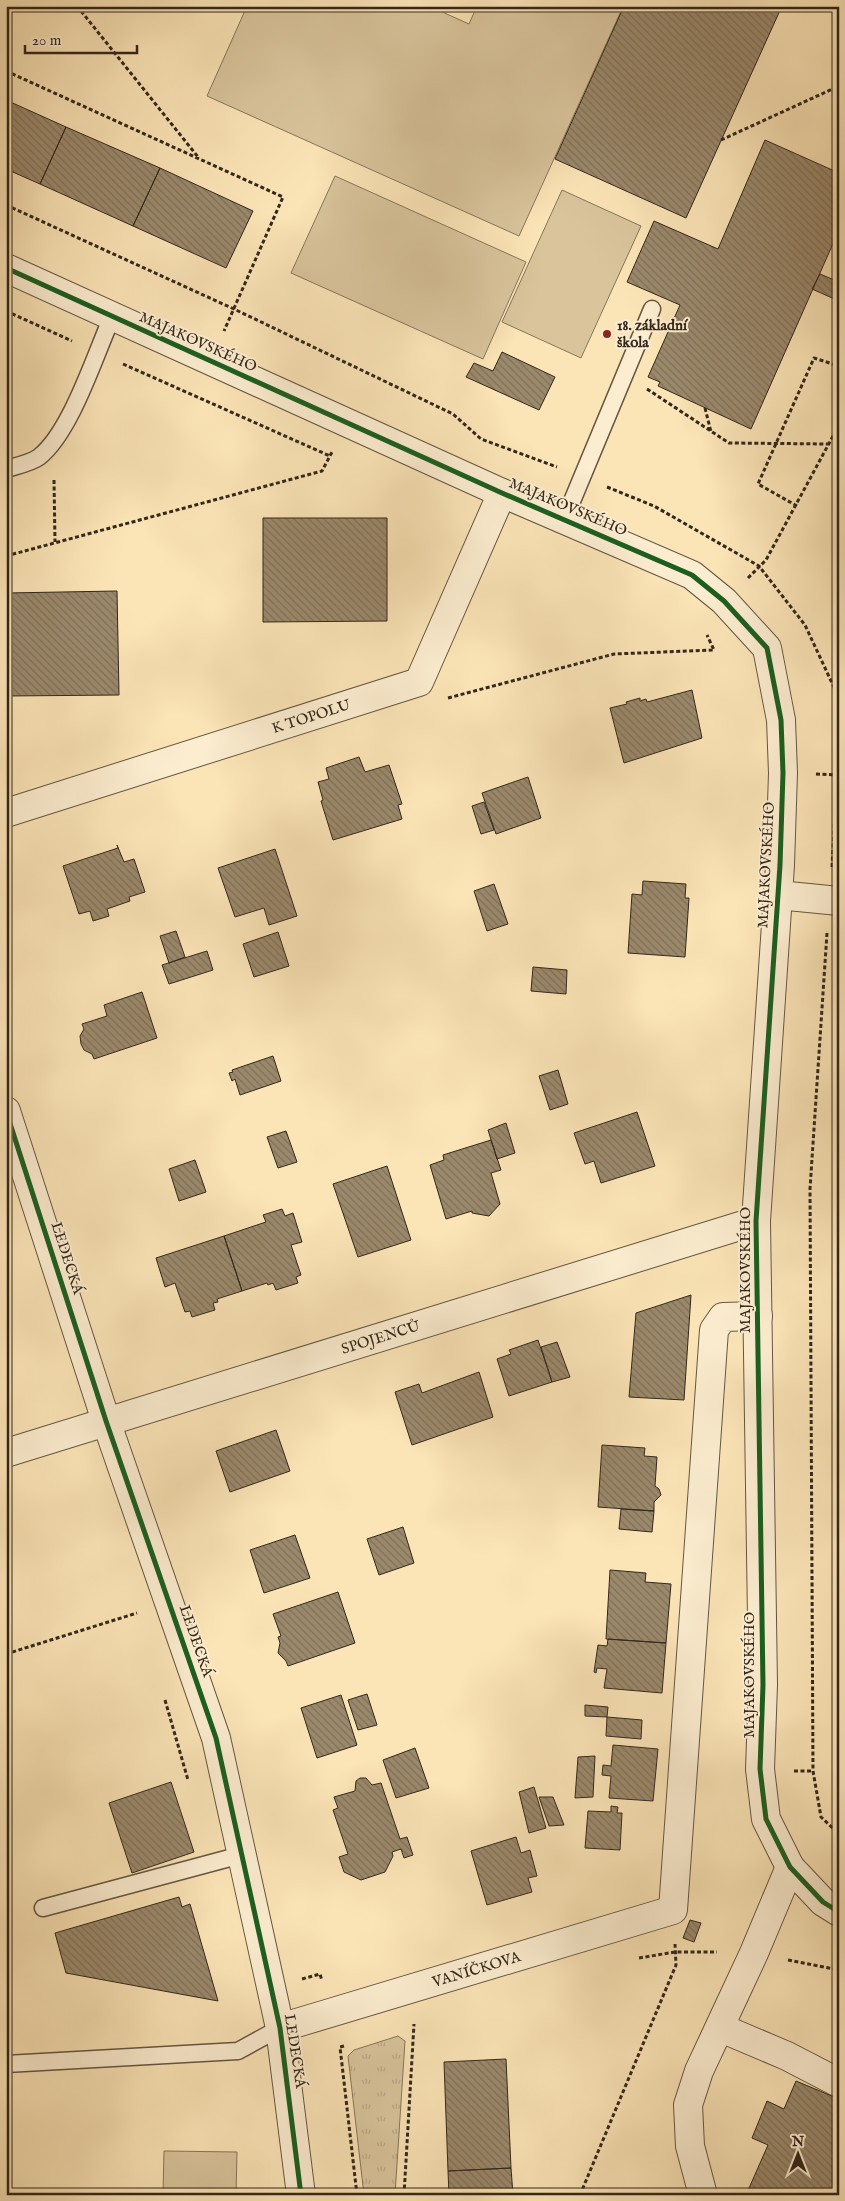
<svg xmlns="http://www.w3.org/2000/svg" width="845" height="2201" font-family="'IM FELL English',serif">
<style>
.grass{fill:url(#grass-tufts);stroke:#86765c}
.pitch{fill:#d9c49c;stroke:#86765c}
.building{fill:url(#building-back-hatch);stroke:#33271b}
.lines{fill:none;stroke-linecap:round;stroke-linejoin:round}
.service-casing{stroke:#655642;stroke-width:19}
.minor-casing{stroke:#655642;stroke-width:30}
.path{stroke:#33271b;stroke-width:3;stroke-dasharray:4 2.5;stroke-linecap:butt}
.service{stroke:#fcedd0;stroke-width:16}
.minor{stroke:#fcedd0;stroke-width:28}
.cycleway-casing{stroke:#fcedd0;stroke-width:8}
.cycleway{stroke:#1b5e20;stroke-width:5}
.poi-dot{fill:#8f2418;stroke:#fcedd0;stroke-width:2}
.labels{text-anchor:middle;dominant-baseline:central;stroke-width:4;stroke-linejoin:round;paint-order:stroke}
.poi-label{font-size:15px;font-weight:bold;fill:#33271b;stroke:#fcedd0;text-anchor:start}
.street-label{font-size:15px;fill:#33271b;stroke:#fcedd0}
</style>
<defs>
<pattern id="grass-tufts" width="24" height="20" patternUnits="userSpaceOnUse" patternTransform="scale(1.25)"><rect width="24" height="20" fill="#d9c49c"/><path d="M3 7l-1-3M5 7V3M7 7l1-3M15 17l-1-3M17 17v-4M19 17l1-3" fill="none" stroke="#bba886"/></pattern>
<pattern id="building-back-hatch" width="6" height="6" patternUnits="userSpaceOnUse" patternTransform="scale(1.25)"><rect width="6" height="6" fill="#9b896c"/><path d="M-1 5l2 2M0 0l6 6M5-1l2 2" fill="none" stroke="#7f7058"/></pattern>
</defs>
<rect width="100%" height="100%" fill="#fbe4b6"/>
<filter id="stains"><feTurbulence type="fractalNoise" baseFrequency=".004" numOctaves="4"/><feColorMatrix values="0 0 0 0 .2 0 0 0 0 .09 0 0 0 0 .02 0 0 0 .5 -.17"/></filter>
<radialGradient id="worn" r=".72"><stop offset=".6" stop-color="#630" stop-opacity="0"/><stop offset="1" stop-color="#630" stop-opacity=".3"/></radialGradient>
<!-- grass -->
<path class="grass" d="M398,2036L405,2041L395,2195H364L348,2056L354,2050Z"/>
<!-- pitch -->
<path class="pitch" d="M247,6H429L469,24L477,6H610L621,11L519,236L207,96Z
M335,176L526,262L483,359L291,273Z
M562,190L641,226L581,358L502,322Z
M164,2151L237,2152L236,2195H163Z"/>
<!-- building -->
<path class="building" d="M624,6H782L686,218L555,159Z
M6,100L66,127L40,184L6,169Z
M66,127L160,168L133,226L40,184Z
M765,140L839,173V230L751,429L658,386L660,382L648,377L680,305L627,282L654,221L718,249Z
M160,168L253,211L226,268L133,226Z
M820,274L839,282V301L812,289Z
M502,352L555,377L539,410L466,377L474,363L493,371Z
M263,518H387V621L263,622Z
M117,591L119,695L6,696V593Z
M692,690L702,738L624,763L610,708L627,704L626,702L640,698V701L646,699L647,702Z
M359,757L365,772L389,765L402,804L398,805L402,819L333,840L321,801L323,800L318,782L329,779L326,768Z
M528,777L541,818L496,834L482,793Z
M484,802L494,830L481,834L472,806Z
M117,845L124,862L134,859L145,892L129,897L130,901L107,909L109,916L93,921L90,911L79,914L63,866L118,848Z
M275,849L297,916L269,925L264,908L235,917L218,868Z
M643,881L686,884L685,898H689L685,957L628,953L632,894L642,895Z
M494,884L508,924L487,931L474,891Z
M176,931L185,957L169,963L160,936Z
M278,932L289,966L254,977L243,944Z
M207,951L213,970L169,984L162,965Z
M533,967L567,970L566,994L531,991Z
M142,992L157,1038L94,1059L92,1054L84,1050L81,1044L80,1036L84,1029L82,1024L107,1016L104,1005Z
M273,1056L281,1081L240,1095L235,1079L232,1081L229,1073L233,1072L232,1070Z
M558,1070L568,1104L550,1110L539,1076Z
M637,1112L655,1166L601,1183L594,1161L585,1164L574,1133Z
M506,1123L515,1153L497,1159L488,1130Z
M286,1131L297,1162L278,1168L267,1137Z
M491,1140L501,1170L491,1173L500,1204L489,1216L472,1213V1211L446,1219L430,1165L444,1160L443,1155Z
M195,1160L206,1192L179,1201L169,1169Z
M387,1166L411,1240L358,1257L333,1184Z
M282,1209L285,1216L293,1213L302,1242L291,1245L301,1275L296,1277L298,1283L276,1290L273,1283L268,1285L267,1283L242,1291L224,1236L266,1222L263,1215Z
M224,1236L242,1291L217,1299L218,1302L213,1303L215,1310L192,1317L190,1311L185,1312L175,1283L165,1287L156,1258Z
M691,1295L684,1400L629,1397L636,1313Z
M538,1340L552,1382L509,1396L497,1359L511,1354L509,1350Z
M557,1342L570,1377L552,1382L541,1347Z
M479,1372L493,1417L412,1445L395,1392L419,1384L422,1393Z
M836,1372H839V1481H838Z
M276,1430L290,1471L230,1492L216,1451Z
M602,1445L645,1448L644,1456L657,1457L655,1486L659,1489L661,1495L654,1502V1511L598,1507Z
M621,1509L654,1511L652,1532L619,1529Z
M403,1527L414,1563L379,1575L367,1539Z
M295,1535L310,1578L264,1593L250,1550Z
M610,1570L646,1573L645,1582L671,1584L666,1643L606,1639Z
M338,1592L355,1643L288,1666L286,1661L278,1653L280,1643L278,1637L281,1636L273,1614Z
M608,1639L666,1643L662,1693L604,1688L607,1669L597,1668L596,1673L594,1672L598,1645L607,1646Z
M367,1694L377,1725L358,1730L348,1700Z
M341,1695L357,1745L317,1758L301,1708Z
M585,1705L608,1707L607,1717L585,1716Z
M607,1717L642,1720L641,1739L606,1736Z
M613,1745L658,1749L653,1801L609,1798L611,1776L602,1775L603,1765L611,1766Z
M415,1748L429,1788L396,1798L383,1760Z
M595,1756L593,1797L575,1798L578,1757Z
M360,1778H366L372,1785L381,1783L400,1839L407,1837L413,1855L404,1858L401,1849L392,1852L393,1856L385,1872L361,1880L344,1872L339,1857L348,1854L333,1810L338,1808L334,1797L355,1791L356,1781Z
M171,1782L194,1852L132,1873L109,1803Z
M534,1787L546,1828L529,1833L519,1792Z
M539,1797H553L564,1825L549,1826Z
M611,1806L618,1807L617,1813H622L620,1850L585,1848L588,1811L611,1812Z
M516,1837L521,1853L530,1850L537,1876L528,1878L532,1892L487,1905L471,1851Z
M179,1897L182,1907L190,1904L218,2001L66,1973L55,1933Z
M690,1920L701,1923L694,1942L683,1938Z
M506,2059L511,2168L448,2171L444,2062Z
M796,2081L839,2099V2178L832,2195H746L768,2145L752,2138L767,2101L784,2109Z
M511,2168L513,2195H449L448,2171Z"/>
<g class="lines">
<!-- service casing -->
<g class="service-casing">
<path id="service" d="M6,469C16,466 31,463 39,457C71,432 95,355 112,317
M565,518L652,309
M43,1908L241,1855
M6,2064L238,2051L280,2028"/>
</g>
<!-- minor casing -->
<g class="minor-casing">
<g id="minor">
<path d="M6,268L502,493L692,575L724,601L767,648L781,720L783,773L780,865L756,1221L763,1685L760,1769L766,1819L790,1867L823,1902L839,1912"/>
<path id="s1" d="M6,813L419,682L502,493"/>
<path d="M778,895L839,901"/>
<path d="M6,1111L106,1421L216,1738L280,2028L301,2195"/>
<path id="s2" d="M6,1453L756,1221"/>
<path id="s3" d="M280,2028L673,1910L714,1330L723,1317L758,1316"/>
<path d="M721,2028L787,2056L839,2083"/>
<path d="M703,2195L690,2146L688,2105L699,2071L754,1953L790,1867"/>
</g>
</g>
<!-- path -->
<path class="path" d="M77,6L198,157
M6,71L283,197L224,331
M834,88L839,96
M721,140L839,86
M6,205L234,309L453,414L481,439L557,467
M6,311L72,341
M123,364L330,456
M647,389L729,443L828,444
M705,408L711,432
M54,480L55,542
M607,487L654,506L759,566L805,625L839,698
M797,506L758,484L814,358L839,366
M6,556L322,471L332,452
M748,578L766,560L839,425
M448,698L614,654L714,650L707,635
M816,774L839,775
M832,867L839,737
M827,933L810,1189L813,1771L821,1817L839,1834
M6,1654L137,1613
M165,1700L188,1780
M794,1771H813
M639,1958L675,1952H717
M788,1960L839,1970
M302,1979L320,1974L322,1981
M344,2046L340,2047L357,2195
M404,2195L414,2024
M580,2195L676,1965L675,1944"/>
<!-- service -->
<use href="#service" class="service"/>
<!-- minor -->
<use href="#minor" class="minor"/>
<!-- cycleway casing -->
<g class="cycleway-casing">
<path id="cycleway" d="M6,268L502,493L692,575L724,601L767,648L781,720L783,773L780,865L756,1221L763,1685L760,1769L766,1819L790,1867L823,1902L839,1912
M6,1111L106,1421L216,1738L280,2028L301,2195"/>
</g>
<!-- cycleway -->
<use href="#cycleway" class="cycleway"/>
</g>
<!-- markers -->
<circle class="poi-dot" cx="607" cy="334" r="5"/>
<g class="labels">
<!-- poi labels -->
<g class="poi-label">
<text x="617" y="325">18. základní<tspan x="617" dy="17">škola</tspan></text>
</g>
<!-- street labels -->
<g class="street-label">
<text transform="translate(198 342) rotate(24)">MAJAKOVSKÉHO</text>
<text transform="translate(568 507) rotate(23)">MAJAKOVSKÉHO</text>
<text stroke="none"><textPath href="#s1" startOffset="320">K TOPOLU</textPath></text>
<text transform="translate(766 865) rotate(-87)">MAJAKOVSKÉHO</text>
<text transform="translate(67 1258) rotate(72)">LEDECKÁ</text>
<text transform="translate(745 1270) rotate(-90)">MAJAKOVSKÉHO</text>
<text stroke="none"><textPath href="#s2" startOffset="392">SPOJENCŮ</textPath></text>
<text transform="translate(196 1641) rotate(71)">LEDECKÁ</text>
<text transform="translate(749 1675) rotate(-90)">MAJAKOVSKÉHO</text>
<text stroke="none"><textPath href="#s3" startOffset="205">VANÍČKOVA</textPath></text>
<text transform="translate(295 2051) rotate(81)">LEDECKÁ</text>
</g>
</g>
<!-- margin -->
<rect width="845" height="2201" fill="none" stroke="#fbe4b6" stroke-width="25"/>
<rect x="8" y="8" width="830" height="2186" fill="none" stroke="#33271b" stroke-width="2.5"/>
<rect x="12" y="12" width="820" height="2176" fill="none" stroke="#33271b"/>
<!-- north arrow -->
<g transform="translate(798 2154)" stroke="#fcedd0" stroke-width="4" paint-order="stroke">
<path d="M0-4L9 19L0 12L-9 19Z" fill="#33271b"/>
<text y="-8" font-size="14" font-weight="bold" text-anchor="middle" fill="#33271b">N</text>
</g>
<!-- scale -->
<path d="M25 45v8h112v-8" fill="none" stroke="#33271b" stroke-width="2.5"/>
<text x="32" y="45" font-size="15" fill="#33271b" stroke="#fcedd0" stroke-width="4" paint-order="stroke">20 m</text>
<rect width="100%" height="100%" filter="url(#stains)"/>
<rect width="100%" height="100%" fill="url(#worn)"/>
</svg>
